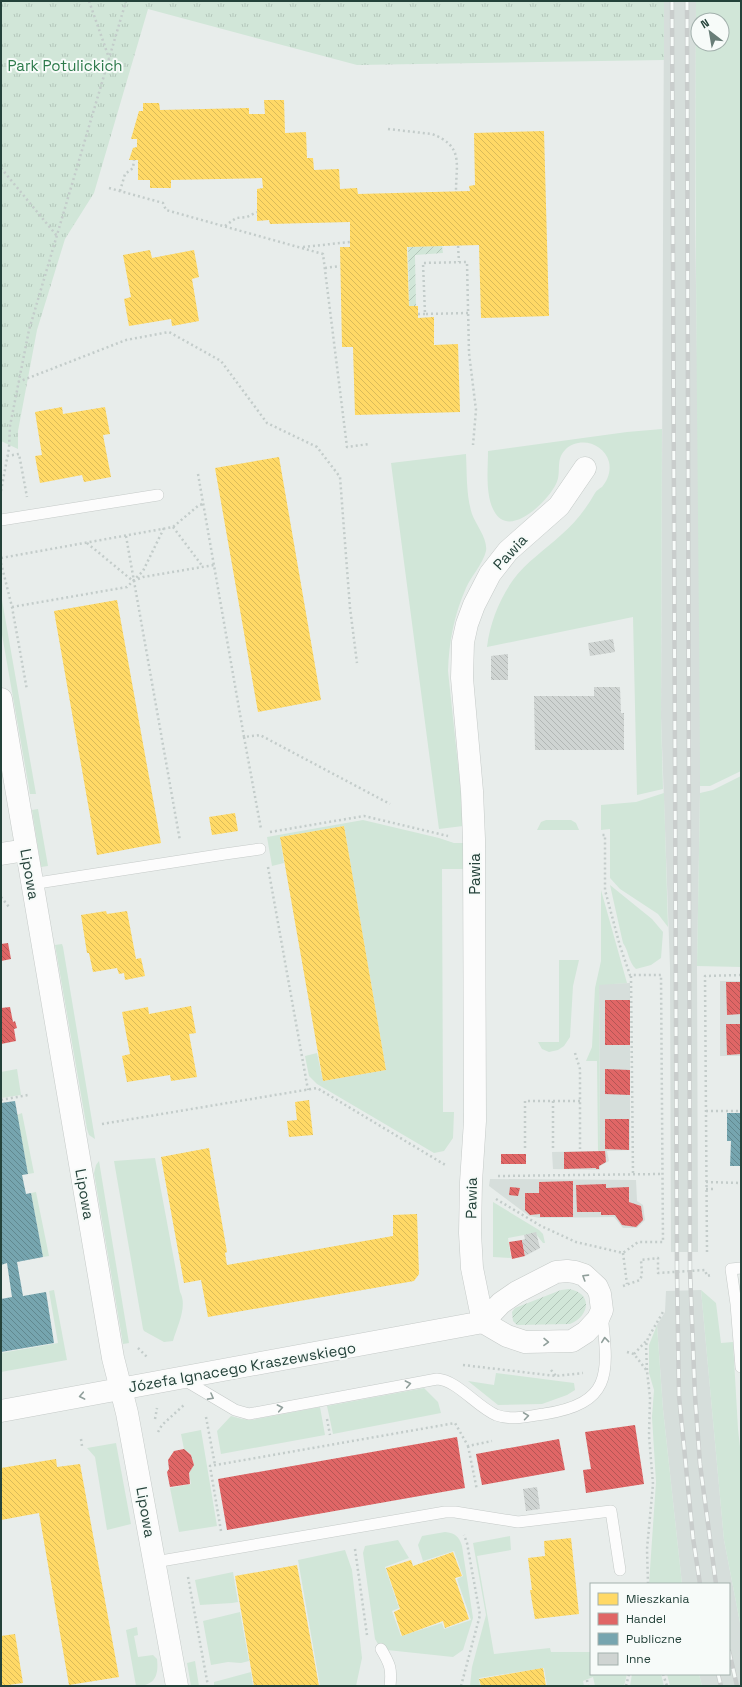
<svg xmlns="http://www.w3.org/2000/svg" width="742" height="1687" font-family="'Space Grotesk',sans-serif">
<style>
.built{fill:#d6dedb}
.grass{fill:#d1e6d8;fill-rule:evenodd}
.park{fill:url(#park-tufts)}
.garden{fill:url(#garden-furrows)}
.homes{fill:url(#homes-back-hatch)}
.shops{fill:url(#shops-back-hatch)}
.public{fill:url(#public-back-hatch)}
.building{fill:url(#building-back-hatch)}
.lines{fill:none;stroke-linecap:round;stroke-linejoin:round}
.lane-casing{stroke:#c5cac8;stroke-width:12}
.street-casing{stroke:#c5cac8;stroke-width:23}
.path{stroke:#c3ccca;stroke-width:2.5;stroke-dasharray:2 3;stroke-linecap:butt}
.lane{stroke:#fcfcfc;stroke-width:11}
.street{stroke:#fcfcfc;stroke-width:22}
.rail-casing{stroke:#c9cdcc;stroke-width:4.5}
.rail{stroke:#f7fbf9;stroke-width:3;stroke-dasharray:9;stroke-linecap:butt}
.oneway{stroke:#909f9b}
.labels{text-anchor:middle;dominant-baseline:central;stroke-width:4;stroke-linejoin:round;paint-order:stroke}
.park-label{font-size:15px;fill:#2d7a4b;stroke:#f7fbf9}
.street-label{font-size:15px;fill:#24423a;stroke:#f7fbf9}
</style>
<defs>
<pattern id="park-tufts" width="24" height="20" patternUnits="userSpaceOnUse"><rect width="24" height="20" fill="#d1e6d8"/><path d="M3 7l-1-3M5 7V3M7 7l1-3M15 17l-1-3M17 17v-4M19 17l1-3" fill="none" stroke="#b3c6ba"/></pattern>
<pattern id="garden-furrows" width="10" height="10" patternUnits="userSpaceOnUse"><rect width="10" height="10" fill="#d1e6d8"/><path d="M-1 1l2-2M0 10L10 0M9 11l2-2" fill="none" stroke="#b3c6ba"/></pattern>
<pattern id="homes-back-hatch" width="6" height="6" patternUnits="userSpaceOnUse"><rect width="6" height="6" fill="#ffd966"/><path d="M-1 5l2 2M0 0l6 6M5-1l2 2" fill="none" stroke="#dabb59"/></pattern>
<pattern id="shops-back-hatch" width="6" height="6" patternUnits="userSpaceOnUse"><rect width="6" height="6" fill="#e06666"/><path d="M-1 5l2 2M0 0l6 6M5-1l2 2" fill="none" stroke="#b55655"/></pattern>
<pattern id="public-back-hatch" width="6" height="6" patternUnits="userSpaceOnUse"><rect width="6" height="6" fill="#76a5af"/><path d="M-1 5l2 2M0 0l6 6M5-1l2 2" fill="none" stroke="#61888f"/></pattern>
<pattern id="building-back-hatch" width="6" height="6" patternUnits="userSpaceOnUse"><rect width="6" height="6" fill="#cfd4d2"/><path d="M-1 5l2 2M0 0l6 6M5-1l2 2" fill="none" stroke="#b2b7b5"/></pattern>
</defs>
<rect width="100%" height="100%" fill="#e8edeb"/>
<!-- built -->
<path class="built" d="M664,1H696L695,215L700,570V793L697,967L698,1252H671L670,967L661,717Z
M720,981H741V1056H720Z
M630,983V1150L607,1151L609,1161L600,1166V1170L553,1169L552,1152L600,1151L599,984Z
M490,1179L636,1180L637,1201L643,1205L645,1220L637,1228H623L614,1217L540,1218L529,1216L489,1186Z
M701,1290L724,1540L741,1628V1686H702L699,1674H729V1584H682L663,1409L657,1325L665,1312L666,1291Z"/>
<!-- grass -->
<path class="grass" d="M696,1H741V771L710,786H700C699,524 694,263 696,1ZM698,20H722V44H698Z
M662,429L661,717L663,789L637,795L633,617L487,647C490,623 499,600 513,580C526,562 545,550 561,535C575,523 586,509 595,493C597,490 599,489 602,487C608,480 611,471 609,462C604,443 579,436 565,450C555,460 562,473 556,484C548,501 509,540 494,511C485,494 488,470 488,451L627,432Z
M466,454C467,474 466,495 472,514C476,525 488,539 486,551C483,564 471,576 466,588C454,615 449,642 448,671L461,793L463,826L439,829L391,463Z
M1,600H2L36,794H30L1,629Z
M741,776V967L697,966L700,793L713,790Z
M664,793L668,927L658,914L620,889L610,878V829L601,830V805L636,802Z
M38,809L48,866L41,867L32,810Z
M363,820L439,838L454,843H463L464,869H442L443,1112H454L453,1138L444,1151L434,1153L317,1084L309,1076L305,1056L317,1053L323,1081L386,1070L344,826L280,837L284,863L272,866L267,837Z
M546,820H571L576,823L579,830H537L541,822Z
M610,885L652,919L663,932L661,958L651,965L636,969C628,962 629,951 623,943Z
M601,890L627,983L599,985L600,1151H598L597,1061H586L592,1047L595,988L601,961Z
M62,944L63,947L95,1139L89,1135L87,1129L55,945Z
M559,960H579L573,986L570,1037L564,1046L558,1050L549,1052L542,1049L538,1042H559Z
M17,1069L21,1095L1,1098V1072Z
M22,1113L34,1173L28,1174L17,1115Z
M155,1158L180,1292C188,1306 177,1327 173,1341L164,1342L144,1331L143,1329L114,1161Z
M99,1161L129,1343L123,1344L94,1173L96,1165Z
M36,1192L49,1256L43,1257L31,1193Z
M493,1202L539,1230L543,1234L545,1243H543L535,1233L508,1238L511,1258L493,1257Z
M54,1290L67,1360L1,1372V1353L58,1343L49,1291Z
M701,1290L716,1303L721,1343L733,1342L738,1429L741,1456V1628L724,1540Z
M657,1325L663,1409L682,1584H649L656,1482L652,1417L654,1390L649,1373V1345Z
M496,1373L574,1383L575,1390L567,1395L542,1404L498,1405L468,1381L494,1385Z
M424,1388L438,1402L441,1413L333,1434L327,1406Z
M320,1407L325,1435L221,1454L217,1431L231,1416L242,1419L252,1420Z
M201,1430L217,1526L179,1532L170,1488L191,1484L189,1473L194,1465L191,1454L184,1449L181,1434Z
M116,1443L131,1524L107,1530L95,1457L87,1448Z
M445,1532C455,1533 459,1536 462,1546L473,1618L463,1650L453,1657L387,1650L378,1644L375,1639L363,1553L365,1546L398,1540L409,1558L385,1567L399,1608L392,1611L401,1636L442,1623L444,1629L471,1620L457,1579L463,1576L454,1551L423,1561L418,1545L422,1536Z
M510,1536L511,1550L477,1556L494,1654L550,1648L551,1652H591V1674H627L624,1686H595L593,1677L583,1681L584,1686H547L544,1668L479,1678L480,1686H470L472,1667L486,1615L473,1543Z
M345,1550L352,1570L362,1658L356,1686H320L298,1560Z
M233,1572L238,1602L232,1603L200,1605L195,1580Z
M240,1612L249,1661L241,1663L228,1662L211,1665L203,1621Z
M137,1627L138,1635L134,1636L138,1657L153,1655L157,1659C159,1677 154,1686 136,1686L126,1630Z
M195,1661L199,1686H191L187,1663Z
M251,1672L253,1686H214V1682Z
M632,1674H661L664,1686H630Z
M667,1674H699L702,1686H670Z"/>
<!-- park -->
<path class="park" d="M1,1H664V60L357,65L148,9L94,193L65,239L37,330L18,431V449L1,441Z"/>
<!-- garden -->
<path class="garden" d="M442,246L443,253L415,255L416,306H409L408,247Z
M569,1289C593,1293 590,1316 570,1324L517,1325L513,1321L512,1312L515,1308L561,1290Z"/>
<!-- homes -->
<path class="homes" d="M264,100H284L285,133L306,132L307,158H313L314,170L339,169L340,189L357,188L358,194L470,191L469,186L475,185L474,133L544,131L549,316L481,318L479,245L407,247L409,306H418V318L434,317V345L458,344L460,412L355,415L353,347H342L340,247H350V222L270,224L269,220L257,221V189L263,188L262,178L171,180V188H150V180H138V160H129L133,148L137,147V139H131L139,111H143V103H159L160,110L249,108V114H265Z
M150,250L152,258L194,250L199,277L192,279L199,321L172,326L171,319L129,326L124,299L131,297L123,255Z
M62,407L63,414L105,407L110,434L103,435L111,477L84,482L82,475L40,483L35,456L42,455L35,412Z
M279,457L321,700L258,712L215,468Z
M117,600L161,843L97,855L54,611Z
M235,813L238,831L212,835L209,817Z
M344,826L386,1070L323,1081L280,837Z
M106,911L107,914L127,911L136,959L141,958L145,976L125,980L124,973L119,974L117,968L93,972L89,953H87L81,915Z
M191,1006L196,1033L189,1034L197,1077L171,1081L170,1075L127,1082L122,1056L130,1054L122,1012L148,1007L149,1014Z
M309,1100L313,1135L289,1137L287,1121L297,1120L295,1102Z
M209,1148L227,1252L225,1253L227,1265L393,1236V1215L417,1214L419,1274L414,1281L208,1317L201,1280L184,1283L161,1157Z
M56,1459L57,1467L80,1464L119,1677L69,1685L39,1513L1,1520V1468Z
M571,1538L579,1614L535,1619L530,1590H532L528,1558L545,1556L544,1541Z
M453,1552L462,1576L455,1578L469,1619L445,1628L443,1621L402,1636L394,1612L400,1609L386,1568L411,1560L413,1566Z
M297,1565L319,1686H254L235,1576Z
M15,1634L23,1683L1,1686V1636Z
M543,1668L546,1686H481L479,1679Z"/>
<!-- shops -->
<path class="shops" d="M8,943L11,959L1,961V944Z
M726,982H741V1014L727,1015Z
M605,1000H630V1045H605Z
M10,1007L13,1022L15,1021L17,1028L14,1029L16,1041L1,1044V1008Z
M726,1024H741V1054L727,1055Z
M605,1069L630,1070V1095L605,1094Z
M605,1119H629V1150L605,1149Z
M605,1151L606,1162L599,1166V1169H596V1168L564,1169V1152Z
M501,1154H526V1164H501Z
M573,1181V1217H540V1214L530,1215L525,1210V1193H539V1182Z
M606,1184V1188L629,1187V1202L641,1206L643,1220L636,1227L622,1225L615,1215H601V1212H577L576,1185Z
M510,1187L520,1188L518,1196L509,1195Z
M522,1240L525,1256L512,1259L509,1242Z
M635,1425L644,1484L586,1493L583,1470L591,1469L585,1432Z
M457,1437L465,1488L227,1530L218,1479Z
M559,1439L565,1470L482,1485L476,1454Z
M184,1449L191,1455L194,1465L189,1473L190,1484L170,1487L167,1472L169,1469L168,1460L174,1451Z"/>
<!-- public -->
<path class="public" d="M15,1101L28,1174L22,1175L26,1194L31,1193L43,1257L17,1262L23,1296L46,1292L54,1343L1,1352V1299L12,1297L7,1263L1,1265V1103Z
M727,1113H741V1166H730L731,1141H727Z"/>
<!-- building -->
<path class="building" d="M613,639L615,652L590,656L588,643Z
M508,654V680H491V656Z
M594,687H620L621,713H624V750H535L534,696H594Z
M536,1232L540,1248L525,1256L522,1240L525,1239L524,1235Z
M537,1487L540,1509L526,1511L523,1489Z"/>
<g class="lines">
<!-- lane casing -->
<g class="lane-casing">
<path id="lane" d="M1,520L158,495
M31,884L225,854L260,849
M741,1268L731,1269L736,1304L741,1367
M181,1378L235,1410L249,1414L437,1379C457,1380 477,1407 496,1415C512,1421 529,1416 544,1414C614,1403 608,1372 602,1314
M155,1562L445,1512H455L518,1522L611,1511L620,1570
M381,1649C390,1664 392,1669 390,1686"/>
</g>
<!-- street casing -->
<g class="street-casing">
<path id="street" d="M1,699L113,1358L127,1413L177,1686
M1,854L26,850
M483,1322L472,1268L470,1233L471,1182L475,1121L474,839L472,791L462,678L463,642L467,624L474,605L490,574L508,551L559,506L585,468
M1,1411L483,1322L501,1303L517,1292L556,1272L567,1271L575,1272L584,1275L597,1287L600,1294L602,1310L598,1319L586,1332L572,1341L525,1342L507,1336L483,1322"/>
</g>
<!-- path -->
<path class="path" d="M89,1L109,58
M388,129L432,134C464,146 456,164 456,191
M1,168L57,236
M109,188L163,203L166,210L323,254L347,447L369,444
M120,191L125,174L133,168L134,160
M225,226L236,218L247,217L257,212
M458,246L459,262
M303,247L350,242
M325,268L340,266
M468,313L425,314L423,263L467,262L469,353L476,410L473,445
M418,314H425
M18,382L126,340L169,332L221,361L267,423L317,447L340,477L350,608L357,663
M7,456L19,454L27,497
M198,474L244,737L260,735L390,804
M1,491L9,448L10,426L29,330L126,1
M173,527L203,567
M126,536L180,841
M87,543L133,581L143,577L214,565
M1,558L173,527L199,505L203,504
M1,563L12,607L27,690
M12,607L127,587L143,571L164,528
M244,737L261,829
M270,832L364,816L448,836
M268,867L308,1090
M1,897L9,907
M631,976L633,1174
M575,1053L580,1069V1149
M1,1100L28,1095
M553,1101V1149
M706,1111H741
M102,1124L317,1088L447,1166
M525,1148V1101H580
M498,1176L661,1174
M706,1182L741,1183
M706,1189H716
M496,1199L541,1226L576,1242L623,1253L638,1242H663L661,975H630L620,946L605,890V835H601
M707,1252L705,976L741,975
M623,1253L627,1284
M623,1286L640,1280L642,1275L641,1260L658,1258V1273L705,1270L707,1276L711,1275
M138,1348L148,1358
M627,1352L634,1354L647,1371L650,1398L649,1436L653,1484L647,1549L648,1584
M634,1354L647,1340
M463,1365L556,1376L583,1373
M551,1370L556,1376
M647,1370L646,1346L648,1338L663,1312
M206,1417L215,1465
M155,1419L157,1408
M327,1419L330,1435
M158,1432L162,1425L185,1404
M81,1439L82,1446
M468,1446L477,1490
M221,1531L210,1466L455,1423L468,1446L492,1441
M355,1549L367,1635
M188,1577L208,1686
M663,1674L667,1686
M587,1680L588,1686
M461,1686L480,1615L467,1543L464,1535
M626,1686L629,1674"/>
<!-- lane -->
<use href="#lane" class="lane"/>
<!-- street -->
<use href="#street" class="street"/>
<!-- rail casing -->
<g class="rail-casing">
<path id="rail" d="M672,1L677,1273L679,1396L693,1538L700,1584
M687,1L690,1271L695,1396L700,1464L716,1584
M729,1651L737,1686
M718,1674L721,1686"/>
</g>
<!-- rail -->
<use href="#rail" class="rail"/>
</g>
<!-- one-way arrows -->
<defs><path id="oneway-chevron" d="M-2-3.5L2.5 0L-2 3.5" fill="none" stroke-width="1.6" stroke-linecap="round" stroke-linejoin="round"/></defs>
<g class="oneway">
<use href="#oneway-chevron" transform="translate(585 1277) rotate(-148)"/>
<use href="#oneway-chevron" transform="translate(605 1340) rotate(-96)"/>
<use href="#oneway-chevron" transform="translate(546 1342) rotate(1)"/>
<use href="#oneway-chevron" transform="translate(408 1384) rotate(-11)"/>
<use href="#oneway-chevron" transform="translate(82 1396) rotate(169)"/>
<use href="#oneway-chevron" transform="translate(211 1397) rotate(29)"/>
<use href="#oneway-chevron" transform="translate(280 1408) rotate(-11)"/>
<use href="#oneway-chevron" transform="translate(526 1416) rotate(-8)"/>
</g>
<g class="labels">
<!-- park labels -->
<g class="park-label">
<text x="65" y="65">Park Potulickich</text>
</g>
<!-- street labels -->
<g class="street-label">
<text transform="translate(510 552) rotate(-47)">Pawia</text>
<text transform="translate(30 874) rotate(80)">Lipowa</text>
<text transform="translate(474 874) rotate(-90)">Pawia</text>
<text transform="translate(85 1194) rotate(80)">Lipowa</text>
<text transform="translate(471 1198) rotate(-89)">Pawia</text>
<text transform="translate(242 1367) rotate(-10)">Józefa Ignacego Kraszewskiego</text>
<text transform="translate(146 1512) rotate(80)">Lipowa</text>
</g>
</g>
<!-- border -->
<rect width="742" height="1687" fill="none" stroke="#24423a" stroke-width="4"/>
<!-- legend -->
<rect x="590" y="1583" width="140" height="92" fill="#f7fbf9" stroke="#a3b1ad"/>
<rect x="598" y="1593" width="20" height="12" fill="#ffd966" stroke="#a3b1ad"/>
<text x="626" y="1603" font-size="12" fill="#24423a">Mieszkania</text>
<rect x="598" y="1613" width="20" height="12" fill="#e06666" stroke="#a3b1ad"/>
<text x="626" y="1623" font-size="12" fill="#24423a">Handel</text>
<rect x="598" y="1633" width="20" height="12" fill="#76a5af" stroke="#a3b1ad"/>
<text x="626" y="1643" font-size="12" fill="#24423a">Publiczne</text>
<rect x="598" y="1653" width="20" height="12" fill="#cfd4d2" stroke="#a3b1ad"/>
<text x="626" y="1663" font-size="12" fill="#24423a">Inne</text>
<!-- north arrow -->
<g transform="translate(710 32) rotate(329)"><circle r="19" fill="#f7fbf9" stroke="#a3b1ad"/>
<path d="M0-3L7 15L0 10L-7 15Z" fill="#697e78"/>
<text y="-6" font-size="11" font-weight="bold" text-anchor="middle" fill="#24423a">N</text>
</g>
</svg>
